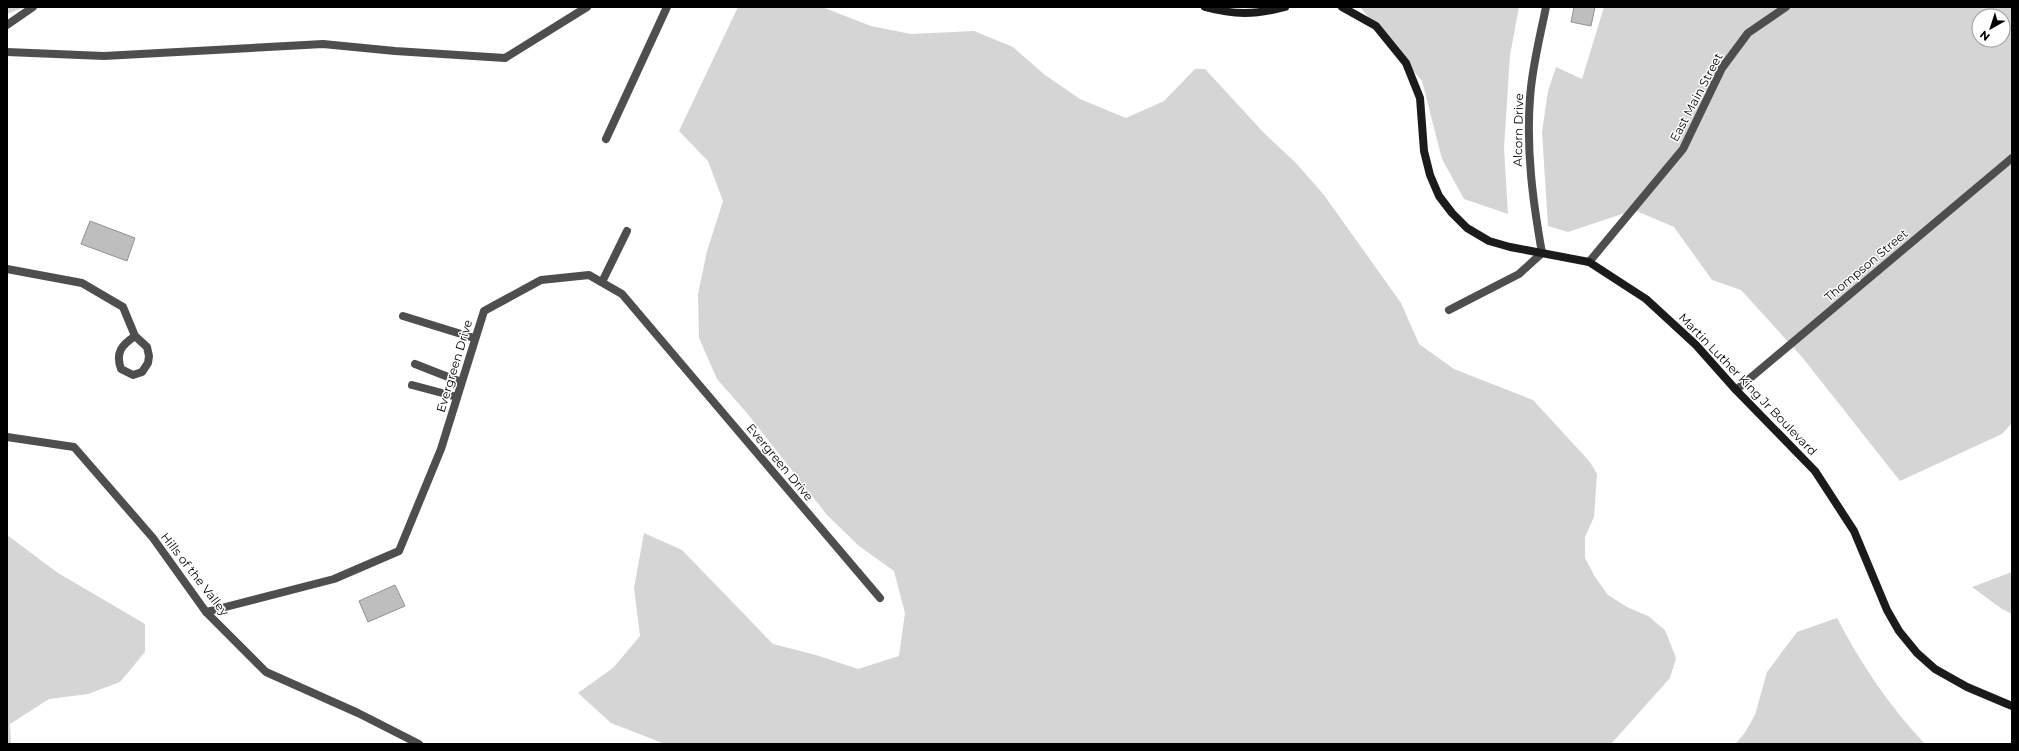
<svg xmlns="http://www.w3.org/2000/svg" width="2019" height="751" font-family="Montserrat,sans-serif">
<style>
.green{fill:#d5d5d5;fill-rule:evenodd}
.building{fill:#bebebe;stroke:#929292}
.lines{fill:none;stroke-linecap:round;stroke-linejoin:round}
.lane{stroke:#4e4e4e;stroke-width:8}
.street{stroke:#4e4e4e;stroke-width:8}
.secondary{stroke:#1b1b1b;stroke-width:8}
.labels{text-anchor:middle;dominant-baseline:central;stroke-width:3;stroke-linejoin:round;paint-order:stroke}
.street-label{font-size:12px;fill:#000;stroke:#fff}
</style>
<rect width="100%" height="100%" fill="#fff"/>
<!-- green -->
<path class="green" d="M7,7H25L7,14Z
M738,7H822L871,26L911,34L974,31L1013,47L1045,75L1080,99L1126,118L1164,101L1195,69H1205L1264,133L1296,163L1324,195L1401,303L1419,344L1454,369L1533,400L1590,462L1597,474L1594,517L1585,537V558L1595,577L1608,595L1627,607L1648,616L1665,630L1676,658L1670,678L1611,744H665L611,723L578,693L613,668L640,636L634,588L644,533L682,550L773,644L816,655L858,669L899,656L905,613L894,571L859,546L827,515L746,412L717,379L699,338L698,294L707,251L723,201L708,161L679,131Z
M1360,7H1519L1510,55L1504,148L1508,214L1464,199L1442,159L1422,81Z
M1604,7H2012V423L2002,434L1900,481L1802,357L1741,290L1712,280L1674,227L1634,210L1568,232L1548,226L1542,132L1548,91L1556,67L1582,79ZM1979,16H2003V40H1979Z
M7,535L58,573L145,624V652L120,682L88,694L49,699L10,724L11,744H7Z
M2012,572V614L2002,609L1972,587Z
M1837,618C1861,664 1889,706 1925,744H1735L1744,734L1755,715L1767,672L1797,632Z"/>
<!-- building -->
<path class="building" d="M1574,7H1595L1591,26L1571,22Z
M90,221L135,238L127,261L81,244Z
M395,585L405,606L368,622L359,601Z"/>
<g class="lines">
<!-- lane -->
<path class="lane" d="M602,282L627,231
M1449,310L1519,274L1542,253
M403,316L474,338
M415,364L461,382
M412,385L457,397"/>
<!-- street -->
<path class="street" d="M7,25L33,7
M7,52L104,56L323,44L395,51L505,58L587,7
M606,139L667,7
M1542,253C1533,202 1526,151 1530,98C1532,67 1540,37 1546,7
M1589,262L1683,149L1722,68L1748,33L1786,7
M7,269L82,283L123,307L135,336L147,347L149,356L148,363L142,372L133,375L121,369C115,352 122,345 135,336
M1736,390L2012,158
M7,437L74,447L153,538L206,612L266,672L358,713L419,744
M206,612L334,579L399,551L441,449L484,311L541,280L589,275L622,294L880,598"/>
<!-- secondary -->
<path class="secondary" d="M1205,7C1234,15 1255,15 1285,7
M1342,7L1376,26L1406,63L1420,98L1424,151L1430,175L1439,196L1452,213L1467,228L1489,241L1510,247L1589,262L1646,299L1696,345L1736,390L1815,471L1854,531L1887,610L1899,631L1917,653L1935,669L1967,687L2012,706"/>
</g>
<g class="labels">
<!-- street labels -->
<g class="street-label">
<text transform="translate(1696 97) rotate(-62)">East Main Street</text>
<text transform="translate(1518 130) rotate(-89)">Alcorn Drive</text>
<text transform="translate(1866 265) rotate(-40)">Thompson Street</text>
<text transform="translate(454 366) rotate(-73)">Evergreen Drive</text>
<text transform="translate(1748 384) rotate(46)">Martin Luther King Jr Boulevard</text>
<text transform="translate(780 462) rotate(50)">Evergreen Drive</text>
<text transform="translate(195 574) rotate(52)">Hills of the Valley</text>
</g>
</g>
<!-- border -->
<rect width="2019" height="751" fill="none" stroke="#000000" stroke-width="16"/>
<!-- north arrow -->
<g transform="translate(1991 28) rotate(219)"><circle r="19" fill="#ffffff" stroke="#999999"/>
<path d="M0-3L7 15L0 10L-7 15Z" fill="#000000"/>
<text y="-6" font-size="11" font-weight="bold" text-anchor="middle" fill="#000000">N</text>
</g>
</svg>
